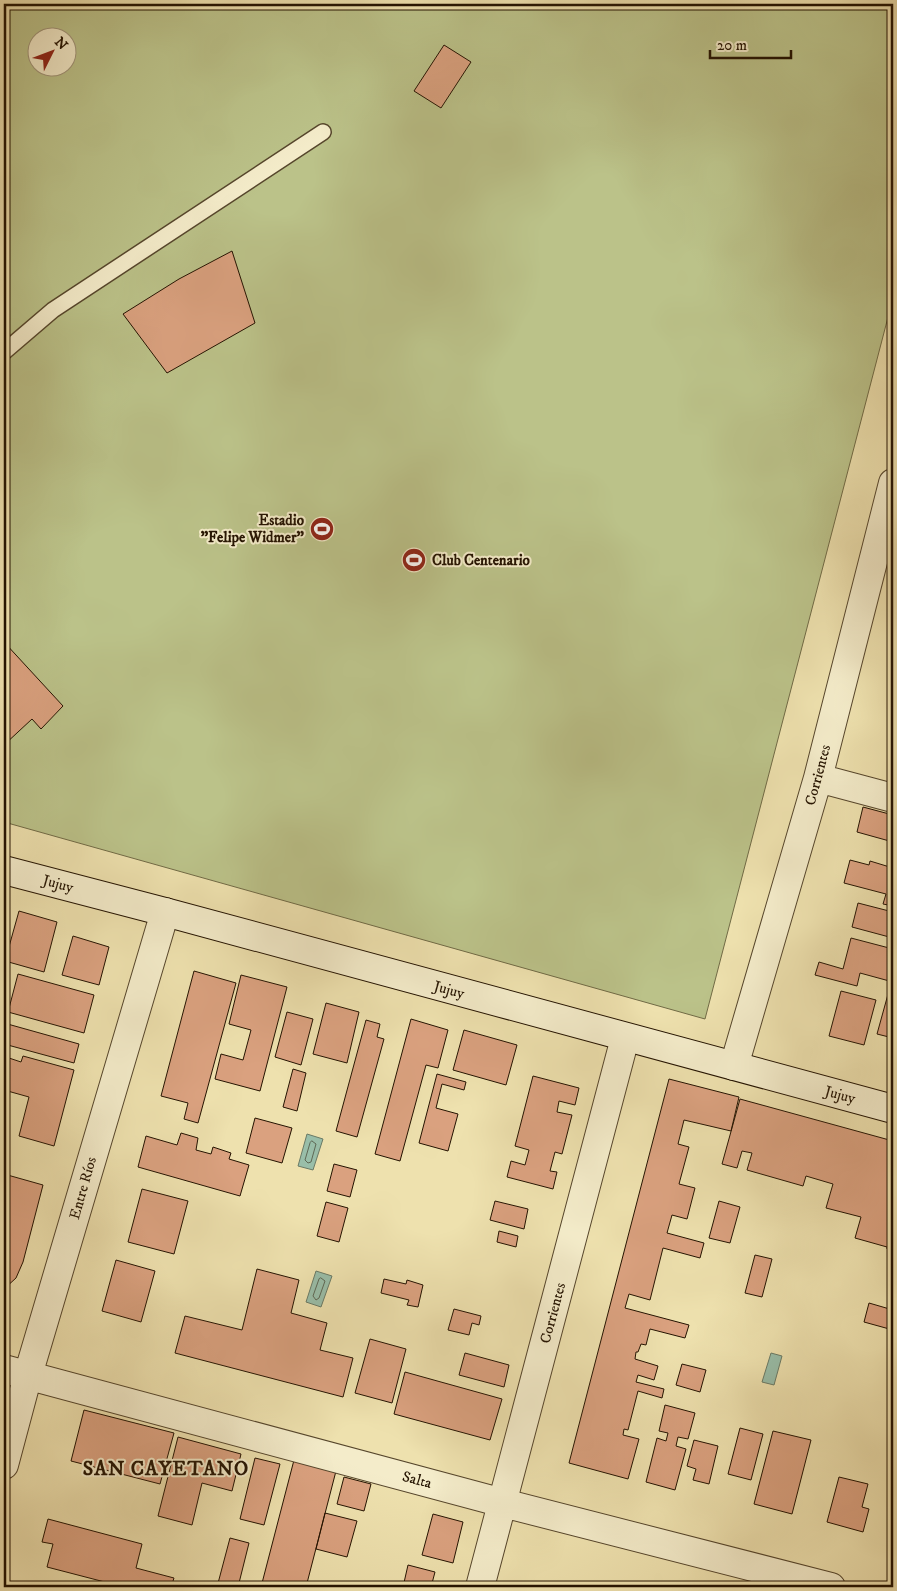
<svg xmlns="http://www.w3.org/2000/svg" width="897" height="1591" font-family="'IM FELL DW Pica',serif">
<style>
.green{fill:#bbc289;stroke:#706a45;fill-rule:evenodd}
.water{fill:#99bea9;stroke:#6a7a66}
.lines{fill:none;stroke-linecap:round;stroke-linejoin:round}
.shore{stroke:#5e6855;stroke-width:1}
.building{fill:#daa17f;stroke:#241301}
.lane-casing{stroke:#56462c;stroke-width:18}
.street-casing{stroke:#56462c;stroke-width:30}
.secondary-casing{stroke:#241301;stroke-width:30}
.lane{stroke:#f4ecca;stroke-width:15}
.street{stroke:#f4ecca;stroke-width:28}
.secondary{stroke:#f4ecca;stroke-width:28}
.labels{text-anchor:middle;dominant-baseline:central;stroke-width:4;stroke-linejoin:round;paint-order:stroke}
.poi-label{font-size:15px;font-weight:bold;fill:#241301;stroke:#f4ecca;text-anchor:end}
.street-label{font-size:15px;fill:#241301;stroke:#f4ecca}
.district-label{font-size:20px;font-weight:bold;letter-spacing:1px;fill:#241301;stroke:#f4ecca}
</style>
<rect width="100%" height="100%" fill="#eee1ae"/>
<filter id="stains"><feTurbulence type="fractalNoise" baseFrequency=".004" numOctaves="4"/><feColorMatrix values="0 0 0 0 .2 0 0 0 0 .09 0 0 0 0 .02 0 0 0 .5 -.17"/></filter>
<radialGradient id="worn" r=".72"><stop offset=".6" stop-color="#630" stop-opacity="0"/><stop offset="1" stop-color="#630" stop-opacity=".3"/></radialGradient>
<!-- green -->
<path class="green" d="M4,4H893V298L705,1019L4,822ZM38,38H68V68H38Z"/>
<!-- water -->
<path class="water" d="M307,1134L323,1139L313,1170L298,1166Z
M316,1271L332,1276L321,1307L306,1302Z
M771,1353L782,1356L774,1385L762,1382Z"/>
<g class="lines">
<!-- shore -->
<path class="shore" d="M312,1141L316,1144L311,1162L308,1163L305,1160L310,1143Z
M321,1278L325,1281L319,1298L316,1300L313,1296L319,1279Z"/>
</g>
<!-- building -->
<path class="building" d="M444,45L471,62L441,108L414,91Z
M232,251L255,323L167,373L123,314L179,279Z
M4,642L63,706L41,729L32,719L4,745Z
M863,807L893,815V842L857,832Z
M850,860L869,865L870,861L893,868V906L883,904L886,894L844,883Z
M858,903L893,912V938L852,927Z
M19,911L57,922L44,972L5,961Z
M73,936L109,947L99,985L62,975Z
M851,938L893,949V982L860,973L857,986L815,975L819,962L843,969Z
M194,971L236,983L198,1123L184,1119L188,1103L161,1096Z
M18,974L94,995L84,1033L8,1012Z
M241,975L287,987L260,1091L215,1079L221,1054L243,1060L251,1030L229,1024Z
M890,987L893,988V1038L877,1034Z
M841,991L876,1000L864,1045L829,1036Z
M326,1003L359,1012L347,1063L313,1054Z
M287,1012L313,1019L301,1065L275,1057Z
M411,1019L448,1030L438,1068L426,1065L400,1161L375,1154Z
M366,1020L380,1024L377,1037L384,1039L357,1137L336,1131Z
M4,1023L79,1044L74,1063L4,1044Z
M464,1030L517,1045L506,1085L453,1070Z
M23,1056L74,1070L54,1146L19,1136L29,1097L4,1090V1066L6,1057L21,1062Z
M293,1069L306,1073L297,1111L283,1107Z
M437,1074L466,1082L464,1090L442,1084L436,1108L458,1114L448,1151L419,1143Z
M533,1076L579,1088L575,1105L559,1101L557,1112L572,1115L562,1154L555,1152L550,1171L557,1172L553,1189L507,1177L511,1161L525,1165L529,1150L515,1146Z
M669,1079L739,1097L731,1131L684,1120L678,1144L689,1147L679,1184L695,1188L687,1219L672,1215L667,1233L704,1243L700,1258L663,1248L650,1300L629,1294L625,1308L689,1325L685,1338L650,1329L646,1345L641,1344L638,1352H636L635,1359L658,1366L654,1380L638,1375L636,1382L664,1389L662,1398L638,1391L628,1430L624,1429L623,1435L639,1439L628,1479L569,1463Z
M740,1099L893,1141V1251L887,1249V1247L855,1238L861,1217L826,1208L833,1184L806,1176L803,1186L747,1170L752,1153L742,1151L737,1168L722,1164Z
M255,1118L292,1128L282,1163L246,1153Z
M181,1133L198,1138L196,1150L211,1154L213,1147L231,1153L229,1159L249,1165L240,1196L138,1167L146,1136L177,1145Z
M334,1164L357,1170L350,1197L327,1191Z
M4,1174L43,1185L23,1262L16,1278L4,1289Z
M142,1189L188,1201L174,1254L128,1242Z
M495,1201L528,1209L524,1229L490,1220Z
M719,1201L740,1207L730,1243L709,1238Z
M326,1202L348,1208L339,1242L317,1236Z
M499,1231L518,1236L516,1247L497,1242Z
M755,1255L772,1259L762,1297L745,1293Z
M116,1260L155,1271L141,1322L102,1311Z
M257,1269L299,1280L291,1313L327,1323L320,1350L353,1358L343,1397L175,1353L185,1316L242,1330Z
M384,1279L406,1284L407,1280L423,1285L418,1307L407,1305L409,1300L381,1293Z
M869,1303L893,1310V1330L864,1322Z
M454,1309L481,1316L479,1325L472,1323L469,1335L448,1330Z
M370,1339L406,1349L392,1403L355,1393Z
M465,1353L509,1365L504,1387L459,1375Z
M682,1364L706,1370L700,1392L676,1385Z
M405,1372L502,1399L490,1440L394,1414Z
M665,1405L695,1413L688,1439L678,1437L676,1446L686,1449L675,1490L646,1482L657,1438L666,1441L668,1433L659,1431Z
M84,1410L174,1433L160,1484L71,1461Z
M740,1428L763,1434L751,1480L728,1474Z
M773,1431L811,1440L792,1514L754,1504Z
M178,1437L241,1454L232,1491L202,1483L192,1525L158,1516Z
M694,1440L718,1446L709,1484L693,1480L696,1469L687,1466Z
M255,1458L280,1464L264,1525L240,1519Z
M294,1460L336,1471L306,1587H261Z
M344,1477L371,1484L364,1511L337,1504Z
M839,1477L868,1484L862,1507L869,1509L863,1532L827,1522Z
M325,1513L357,1521L347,1557L316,1549Z
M433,1514L463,1522L453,1563L422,1555Z
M48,1519L142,1544L136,1568L174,1578L171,1587H124L47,1567L53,1544L42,1542Z
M230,1538L249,1543L238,1587H217Z
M408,1565L435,1572L431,1587H403Z
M682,1582L701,1587H681Z"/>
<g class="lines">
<!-- lane casing -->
<g class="lane-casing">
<path id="lane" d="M4,352L53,310L323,132"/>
</g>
<!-- street casing -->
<g class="street-casing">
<path id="street" d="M818,778L893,798
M734,1066L818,778L893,483
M4,1369L503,1503L831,1587
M4,1465L28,1375L165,912
M480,1587L625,1038"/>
</g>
<!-- secondary casing -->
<g class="secondary-casing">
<path id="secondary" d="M4,870L165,912L893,1109"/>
</g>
<!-- lane -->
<use href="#lane" class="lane"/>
<!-- street -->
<use href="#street" class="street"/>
<!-- secondary -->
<use href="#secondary" class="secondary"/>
</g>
<!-- icons -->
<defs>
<g id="stadium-disc" transform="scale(1.25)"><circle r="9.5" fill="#8f2418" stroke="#f4ecca"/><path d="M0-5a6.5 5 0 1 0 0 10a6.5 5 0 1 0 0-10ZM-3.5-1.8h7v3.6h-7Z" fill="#fff"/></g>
</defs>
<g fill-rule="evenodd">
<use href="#stadium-disc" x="322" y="529"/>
<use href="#stadium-disc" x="414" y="560"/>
</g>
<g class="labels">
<!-- poi labels -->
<g class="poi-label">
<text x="304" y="520">Estadio<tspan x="304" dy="17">"Felipe Widmer"</tspan></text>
<text x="432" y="560" text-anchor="start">Club Centenario</text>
</g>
<!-- street labels -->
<g class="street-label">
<text transform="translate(818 775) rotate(-75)">Corrientes</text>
<text transform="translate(58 884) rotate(15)">Jujuy</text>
<text transform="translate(449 990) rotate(15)">Jujuy</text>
<text transform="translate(840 1095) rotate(15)">Jujuy</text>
<text transform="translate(83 1188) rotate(-74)">Entre Ríos</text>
<text transform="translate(553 1313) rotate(-75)">Corrientes</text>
<text transform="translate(417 1480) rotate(15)">Salta</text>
</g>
<!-- district labels -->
<g class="district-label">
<text x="166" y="1469">SAN CAYETANO</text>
</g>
</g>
<!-- margin -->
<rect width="897" height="1591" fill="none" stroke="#eee1ae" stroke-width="20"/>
<rect x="5" y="5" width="887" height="1581" fill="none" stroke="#241301" stroke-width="2.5"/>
<rect x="10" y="10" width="877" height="1571" fill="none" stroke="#241301"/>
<!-- north arrow -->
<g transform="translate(52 52) rotate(48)"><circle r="24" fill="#f4ecca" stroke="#a1957a"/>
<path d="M0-4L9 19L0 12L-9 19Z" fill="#8f2418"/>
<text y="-8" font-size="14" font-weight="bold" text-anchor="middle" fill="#241301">N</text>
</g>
<!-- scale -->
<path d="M710 50v8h81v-8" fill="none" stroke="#241301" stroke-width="2.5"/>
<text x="717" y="50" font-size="15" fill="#241301" stroke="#f4ecca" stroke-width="4" paint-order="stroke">20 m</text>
<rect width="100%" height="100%" filter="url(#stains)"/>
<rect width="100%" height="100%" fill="url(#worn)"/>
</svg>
